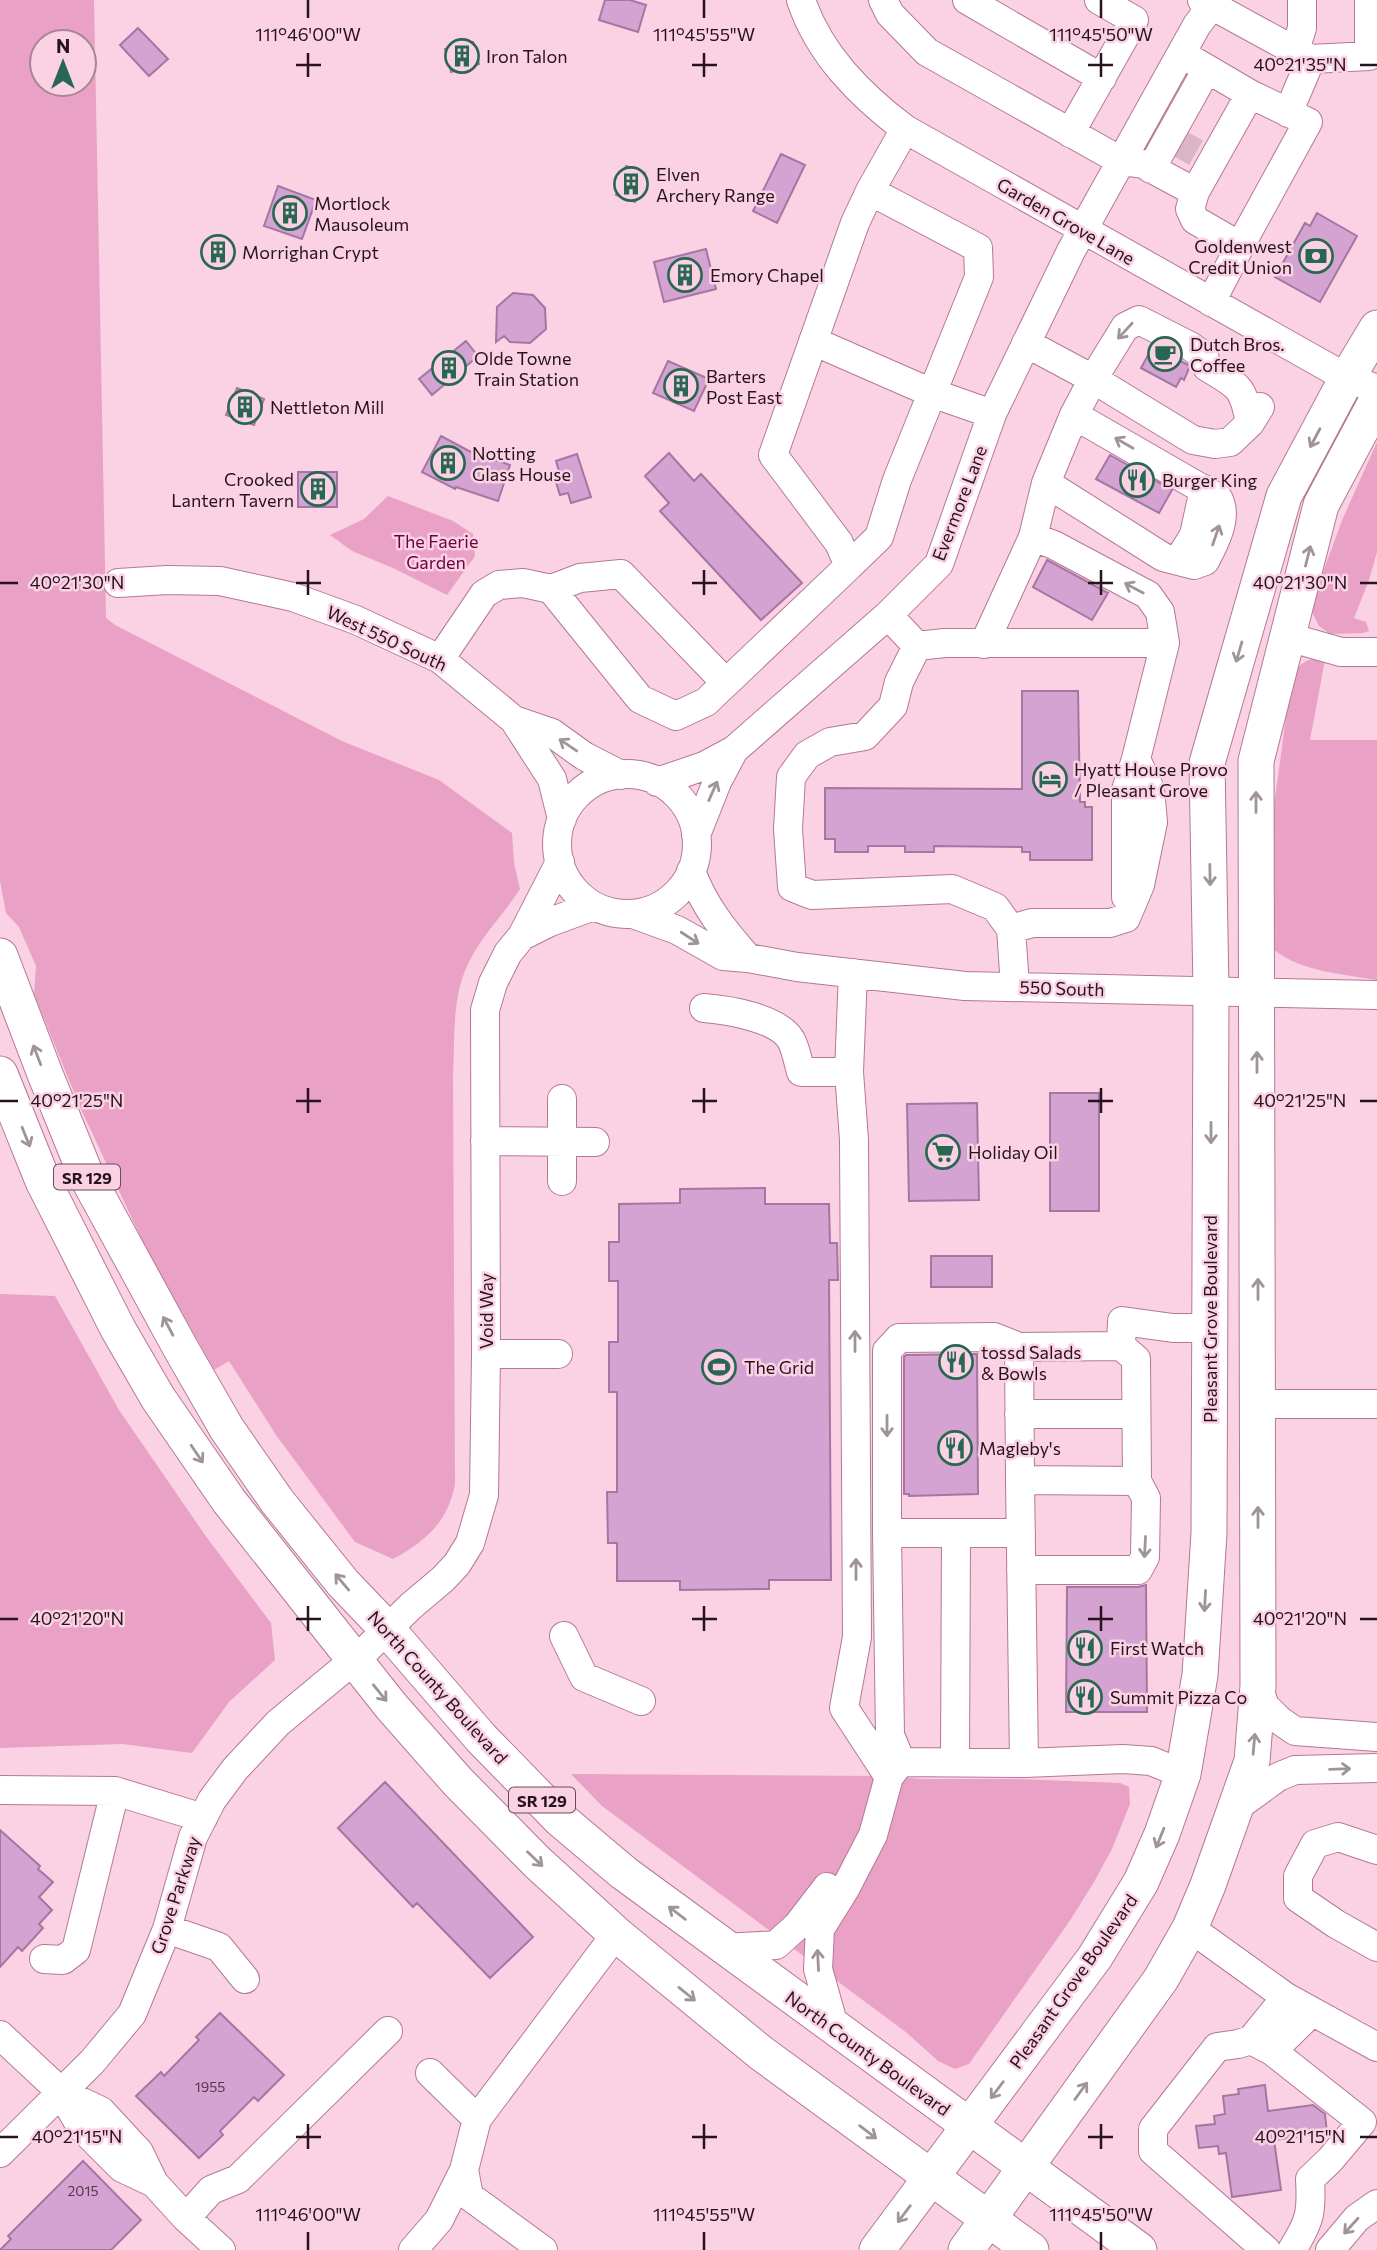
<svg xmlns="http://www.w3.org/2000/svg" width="1377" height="2250" font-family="Commissioner,sans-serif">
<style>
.green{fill:#e9a1c5;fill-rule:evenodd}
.building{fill:#d4a3d1;stroke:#a576a2;stroke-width:2}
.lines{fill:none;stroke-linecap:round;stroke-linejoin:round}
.minor-tunnel{stroke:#dab5c6;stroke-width:28;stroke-dasharray:28 14;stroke-linecap:butt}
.minor-casing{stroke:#b47896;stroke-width:30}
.major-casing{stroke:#b47896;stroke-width:37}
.minor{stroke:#fff;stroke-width:28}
.major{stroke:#fff;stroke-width:35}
.oneway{stroke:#9e949a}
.ticks{fill:none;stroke:#28121e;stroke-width:2.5}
.labels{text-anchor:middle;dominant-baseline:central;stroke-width:5;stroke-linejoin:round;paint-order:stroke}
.number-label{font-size:14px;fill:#53364b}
.shield{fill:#fad2e4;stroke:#674c59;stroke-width:2}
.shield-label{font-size:16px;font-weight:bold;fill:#28121e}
.poi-label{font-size:18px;fill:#28121e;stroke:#fad2e4;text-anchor:start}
.street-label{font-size:18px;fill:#28121e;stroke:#fad2e4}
.park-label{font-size:18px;fill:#6a0045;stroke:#fad2e4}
.ticks-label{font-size:18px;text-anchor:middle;fill:#28121e;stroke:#fad2e4;stroke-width:5;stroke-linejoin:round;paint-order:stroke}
</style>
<rect width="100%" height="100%" fill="#fad2e4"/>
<!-- green -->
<path class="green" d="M0,0H94L106,618L115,625L342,741L439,780L512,833L514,863L520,889C503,916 477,940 465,971C452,1002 455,1040 453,1074L455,1484C448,1522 426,1541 393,1559L355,1542L276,1435L229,1361L214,1370L148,1253L80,1107L34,994L36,966L19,927L6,913L0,881ZM42,42H84V84H42Z
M1377,442V552L1369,580L1354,618L1366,622L1369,631L1363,633L1330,634L1319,626L1313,614V599L1343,518Z
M388,496L453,521L473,534L475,556L447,595L393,568L352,551L330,535L364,519Z
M1323,657L1325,660L1310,740H1377V980C1343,974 1301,972 1273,949L1271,828L1291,680C1298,664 1305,659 1323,657Z
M0,1294L55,1296L119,1410L205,1535L271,1623L275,1660L229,1702L192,1753L122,1744L0,1748Z
M571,1774L882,1776L924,1779H1018L1120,1783L1129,1787L1130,1804L1112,1849L1094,1882L1071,1919L969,2064L955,2069L938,2061L907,2033L602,1806Z"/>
<!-- building -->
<path class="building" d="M605,0H630L646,5L638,32L599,20Z
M138,28L168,59L149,76L120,45Z
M473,42L479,64L451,72L445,49Z
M781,154L805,165L777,223L753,211Z
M626,166L645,173L635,202L616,195Z
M278,186L316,200L302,239L264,226Z
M1317,213L1357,236L1320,302L1275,277L1305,223L1310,226Z
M215,240L231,249L222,264L206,255Z
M706,249L716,289L664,302L654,262Z
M513,293L533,295L545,308L546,329L530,343L510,342L504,336L496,342L497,307Z
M466,341L478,356L432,395L419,379Z
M1153,346L1190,366L1184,380L1181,378L1176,387L1141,368Z
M668,361L709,379L694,411L653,393Z
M237,388L264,399L254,425L226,415Z
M441,436L484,459L485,456L510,465L498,501L456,487L455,489L422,472Z
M669,453L694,481L701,474L802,583L761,620L660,511L669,503L645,476Z
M577,454L591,497L571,503L568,493L560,495L553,473L559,471L556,461Z
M1110,455L1172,490L1159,513L1096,479Z
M298,472H337V507H298Z
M1047,560L1108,593L1092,620L1033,587Z
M1022,691H1078L1080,802H1085V807H1092V860H1030V852H1022V847L934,846V852H905V846H868V852H835V839H825V788L1022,789Z
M1050,1093H1099V1211H1050Z
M977,1103L979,1200L909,1201L907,1104Z
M765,1188V1204H829L830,1243H837L838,1280H829L831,1580H769V1589L680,1590V1581H617V1543H608L607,1492H617V1392H609V1342H618V1281H609V1242H619V1204L680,1203V1189Z
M931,1256H992V1287H931Z
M977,1354L978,1494L909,1496V1494H904V1357L906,1355Z
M1146,1585L1147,1712H1066L1067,1587H1138Z
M385,1782L533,1937L490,1978L417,1903L413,1907L338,1828Z
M0,1830L40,1866L38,1869L53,1882L39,1897L52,1910L39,1924L43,1928L22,1951L18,1947L0,1967Z
M220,2013L284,2075L258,2101L254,2097L220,2131L223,2135L199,2158L136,2096L161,2072L164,2076L199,2040L196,2037Z
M1265,2085L1268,2111L1313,2105L1325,2114L1327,2133L1274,2140L1281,2190L1232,2197L1226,2153L1219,2154L1218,2146L1199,2148L1196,2126L1215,2124L1214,2116L1225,2114L1223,2096L1239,2094L1238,2089Z
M83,2161L141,2220L111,2250H0L11,2239L8,2236Z"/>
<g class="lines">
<!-- minor-tunnel -->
<path class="minor-tunnel" d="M1177,158L1191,133"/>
<!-- minor casing -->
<g class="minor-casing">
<path id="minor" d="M801,0C819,54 860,95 905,129L1347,378L1377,389
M883,0L890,14L927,52L1121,161L1143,164L1195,192L1190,209L1195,220L1240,246L1308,122L1250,94L1195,192
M967,0L1102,78
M1202,0L1295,51L1302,28V0
M1295,51L1311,59L1369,56V0
M1192,60L1250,94
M1288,113L1311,59
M1070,133L1134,20L1099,0
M1151,169L1207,69
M1211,302L1240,246
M813,341L932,393L992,414
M1026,343L1093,379L1193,440L1215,444L1230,442L1250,423L1260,407
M1046,483L1163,557L1194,565L1205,561C1214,544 1229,517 1218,498L1074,415
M1033,537L1054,545L1148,595L1160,612L1165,643
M1178,561L1194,535L1204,489
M849,566L879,537L897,480L979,277L978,248L870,191
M118,583L167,580L220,581L293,597L356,620L440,659L514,720L552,779L562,819
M551,589L580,578L621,574L726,683
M888,615L917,646L945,643H1165L1136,759L1150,789L1153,822L1140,885L1126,918L1110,923H1032L1011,929L1015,986
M1288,637L1341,652H1377
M984,644L1033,537L1046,483L1074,415L1093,379L1125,327L1139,320L1190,346L1204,356L1207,367C1238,386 1243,385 1250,423
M917,646L899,682L893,706L865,736L830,742L807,755L791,777L788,829L792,887L812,895L952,889L995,907L1011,929
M440,659L484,594L499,585L523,583L551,589L640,699L676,716L706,702L849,566L839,543L773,455L855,223L870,191L905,129
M514,720L552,733L584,756L621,775
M557 844a70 70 0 1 1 140 0a70 70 0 1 1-140 0Z
M657,782L704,766L734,750L888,615L939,564L992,414L1071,251L1197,25L1216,0
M696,835L717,782L734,750
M691,871C704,906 724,931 748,958
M1126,897V790L1136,759
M633,914L677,930L723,956L748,958L797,967L965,986L1377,995
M522,936L550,922L594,906
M853,973L849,1072L854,1140L857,1637L844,1708L889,1777
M704,1008C729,1010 778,1018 791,1040C796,1049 798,1062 801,1072H849
M562,1099V1181
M485,1141L595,1142
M1121,1346L1019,1347L1020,1480L1137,1481L1136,1359L1121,1346L1122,1321L1173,1328H1210
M486,1354H558
M1258,1404H1377
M1019,1414H1136
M1020,1480L1024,1763
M887,1533V1351L899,1338L994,1337L1019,1347
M1021,1570H1138L1145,1557L1146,1498L1137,1481
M564,1636L584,1677L641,1701
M1258,1686L1265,1706L1279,1720L1295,1731L1377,1737
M901,1762L890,1735L887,1533H1021
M901,1762L1024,1763L1123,1759L1151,1761L1183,1774
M955,1762L956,1533
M0,1790L115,1791L203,1818
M1234,1809L1278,1777L1295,1770L1377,1768
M1377,1850L1338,1837L1315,1844L1298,1876V1898L1336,1924L1377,1947
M1190,1928L1286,1997L1377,2047
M167,1929L219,1947L245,1979
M723,1948L776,1945L797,1926L827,1887
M44,1959L63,1960L76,1950L115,1791
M834,2026L818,1969L820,1929L845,1889L873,1835L889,1777L899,1764
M0,2035L61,2092L81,2127L122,2168L154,2183
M1251,2040L1272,2051L1362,2122L1330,2160L1310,2179C1312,2213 1310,2221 1292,2250
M1272,2051L1312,2012
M430,2073L477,2119
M61,2092L101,2111L139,2152L154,2183L186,2218L221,2250
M0,2153L92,2062L132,2014L167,1929L193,1837L212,1800L235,1769L278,1723L366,1650L411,1606L443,1579L457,1564L470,1543L484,1495L486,1354L485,1010L493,983L508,953L522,936L560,862
M464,2170L469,2196L543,2250
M186,2218L211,2190L238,2179L388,2031
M413,2250L439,2220L464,2170L477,2119L616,1934
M1266,2250L1153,2151V2129L1217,2047L1238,2044L1251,2040L1286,1997
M1330,2250L1357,2218L1377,2204"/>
</g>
<!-- major casing -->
<g class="major-casing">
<path id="major" d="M0,956L45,1074L86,1175L181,1349L227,1429L277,1501L343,1583L387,1629L481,1738L560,1819L624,1873L1139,2250
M0,1074L43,1181L118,1329L158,1398L229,1501L391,1706L458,1782L538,1863L616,1934L761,2053L1031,2250
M877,2250L1095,1957L1141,1882L1162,1834L1183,1774L1200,1675L1209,1533L1211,991L1207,763L1284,496L1347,378L1377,328
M966,2250L1161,1979L1190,1928L1208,1885L1252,1761L1258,1686L1256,761L1321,505L1377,400"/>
</g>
<!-- minor -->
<use href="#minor" class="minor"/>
<!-- major -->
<use href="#major" class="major"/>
</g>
<!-- one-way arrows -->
<defs><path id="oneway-shaft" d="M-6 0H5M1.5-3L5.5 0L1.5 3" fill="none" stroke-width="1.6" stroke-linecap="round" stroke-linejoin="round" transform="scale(1.75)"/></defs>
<g class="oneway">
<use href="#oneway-shaft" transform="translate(1125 331) rotate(133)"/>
<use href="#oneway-shaft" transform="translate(1315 438) rotate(118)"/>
<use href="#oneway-shaft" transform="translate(1124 443) rotate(-150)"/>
<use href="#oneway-shaft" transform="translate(1216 535) rotate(-71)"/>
<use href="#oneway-shaft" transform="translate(1308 556) rotate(-76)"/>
<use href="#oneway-shaft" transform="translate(1134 588) rotate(-152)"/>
<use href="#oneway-shaft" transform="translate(1239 652) rotate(106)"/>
<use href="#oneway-shaft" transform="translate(568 745) rotate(-146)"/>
<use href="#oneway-shaft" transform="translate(713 791) rotate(-66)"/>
<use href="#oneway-shaft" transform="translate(1256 802) rotate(-90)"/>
<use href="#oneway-shaft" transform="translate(1210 875) rotate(89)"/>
<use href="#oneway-shaft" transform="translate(690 938) rotate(33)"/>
<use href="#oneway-shaft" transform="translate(37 1055) rotate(-111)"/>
<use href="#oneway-shaft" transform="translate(1257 1062) rotate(-90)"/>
<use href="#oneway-shaft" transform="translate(1211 1133) rotate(90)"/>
<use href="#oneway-shaft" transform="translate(26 1137) rotate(68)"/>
<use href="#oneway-shaft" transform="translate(1258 1289) rotate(-90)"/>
<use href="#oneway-shaft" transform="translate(168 1326) rotate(-118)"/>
<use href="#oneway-shaft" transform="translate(855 1341) rotate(-90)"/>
<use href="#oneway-shaft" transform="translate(887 1426) rotate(90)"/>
<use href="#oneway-shaft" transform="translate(197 1454) rotate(56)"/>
<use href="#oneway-shaft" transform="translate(1258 1517) rotate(-90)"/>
<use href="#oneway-shaft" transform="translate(1145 1547) rotate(93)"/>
<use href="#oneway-shaft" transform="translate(856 1569) rotate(-90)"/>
<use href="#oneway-shaft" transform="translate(342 1582) rotate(-130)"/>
<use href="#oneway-shaft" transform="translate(1205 1601) rotate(93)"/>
<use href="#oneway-shaft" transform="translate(380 1693) rotate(51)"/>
<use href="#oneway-shaft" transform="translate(1254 1744) rotate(-85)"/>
<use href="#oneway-shaft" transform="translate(1340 1769) rotate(-2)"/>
<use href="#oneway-shaft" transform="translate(1160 1838) rotate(112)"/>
<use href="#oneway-shaft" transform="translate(535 1859) rotate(44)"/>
<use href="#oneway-shaft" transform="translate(677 1913) rotate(-143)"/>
<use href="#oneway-shaft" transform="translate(818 1960) rotate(-93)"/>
<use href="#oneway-shaft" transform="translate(687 1994) rotate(39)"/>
<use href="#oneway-shaft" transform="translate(997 2090) rotate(127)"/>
<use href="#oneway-shaft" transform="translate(1081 2091) rotate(-54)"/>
<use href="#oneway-shaft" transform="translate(868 2132) rotate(37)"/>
<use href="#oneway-shaft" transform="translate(904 2214) rotate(127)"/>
<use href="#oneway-shaft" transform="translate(1351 2226) rotate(132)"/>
</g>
<!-- ticks -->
<path class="ticks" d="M308,0V18M704,0V18M1101,0V18M308,53V77M704,53V77M1101,53V77M296,65H321M692,65H717M1088,65H1113M1360,65H1377M308,570V595M704,570V595M1101,570V595M0,583H18M296,583H321M692,583H717M1088,583H1113M1360,583H1377M308,1088V1113M704,1088V1113M1101,1088V1113M0,1101H18M296,1101H321M692,1101H717M1088,1101H1113M1360,1101H1377M308,1606V1631M704,1606V1631M1101,1606V1631M0,1619H18M296,1619H321M692,1619H717M1088,1619H1113M1360,1619H1377M308,2124V2149M704,2124V2149M1101,2124V2149M0,2137H18M296,2137H321M692,2137H717M1088,2137H1113M1360,2137H1377M308,2232V2250M704,2232V2250M1101,2232V2250"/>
<!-- icons -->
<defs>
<g id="building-ring" transform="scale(1.75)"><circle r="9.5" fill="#fad2e4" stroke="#2a6753" stroke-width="1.5"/><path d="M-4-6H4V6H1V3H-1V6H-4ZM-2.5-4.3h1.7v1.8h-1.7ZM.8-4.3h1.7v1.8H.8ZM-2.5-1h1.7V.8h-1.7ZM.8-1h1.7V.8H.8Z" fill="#2a6753"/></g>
<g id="bank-ring" transform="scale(1.75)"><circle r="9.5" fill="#fad2e4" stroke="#2a6753" stroke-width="1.5"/><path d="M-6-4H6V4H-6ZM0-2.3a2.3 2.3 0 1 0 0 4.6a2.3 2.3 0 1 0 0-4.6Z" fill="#2a6753"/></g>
<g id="cafe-ring" transform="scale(1.75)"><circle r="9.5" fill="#fad2e4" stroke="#2a6753" stroke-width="1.5"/><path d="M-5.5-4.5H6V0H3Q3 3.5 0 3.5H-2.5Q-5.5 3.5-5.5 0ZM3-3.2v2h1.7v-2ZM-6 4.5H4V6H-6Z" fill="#2a6753"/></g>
<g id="restaurant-ring" transform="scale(1.75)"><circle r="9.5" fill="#fad2e4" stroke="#2a6753" stroke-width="1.5"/><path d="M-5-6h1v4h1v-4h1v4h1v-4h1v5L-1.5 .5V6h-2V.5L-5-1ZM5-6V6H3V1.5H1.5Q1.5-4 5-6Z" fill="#2a6753"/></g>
<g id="hotel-ring" transform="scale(1.75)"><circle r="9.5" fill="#fad2e4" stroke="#2a6753" stroke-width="1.5"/><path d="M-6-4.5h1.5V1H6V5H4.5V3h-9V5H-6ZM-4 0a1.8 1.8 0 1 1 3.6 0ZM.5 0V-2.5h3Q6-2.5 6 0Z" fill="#2a6753"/></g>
<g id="supermarket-ring" transform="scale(1.75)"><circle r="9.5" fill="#fad2e4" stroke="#2a6753" stroke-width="1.5"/><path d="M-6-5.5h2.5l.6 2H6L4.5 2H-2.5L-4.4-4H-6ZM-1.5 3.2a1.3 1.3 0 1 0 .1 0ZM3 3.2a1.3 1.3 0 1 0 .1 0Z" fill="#2a6753"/></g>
<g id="stadium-ring" transform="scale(1.75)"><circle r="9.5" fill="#fad2e4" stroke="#2a6753" stroke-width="1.5"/><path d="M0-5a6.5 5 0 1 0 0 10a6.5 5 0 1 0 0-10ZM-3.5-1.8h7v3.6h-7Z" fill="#2a6753"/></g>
</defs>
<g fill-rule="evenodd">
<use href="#building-ring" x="462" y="56"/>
<use href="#building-ring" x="631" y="184"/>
<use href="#building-ring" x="290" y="213"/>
<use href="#building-ring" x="218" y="252"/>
<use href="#bank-ring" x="1316" y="256"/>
<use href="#building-ring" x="685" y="275"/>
<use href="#cafe-ring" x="1165" y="354"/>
<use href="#building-ring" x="449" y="368"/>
<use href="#building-ring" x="681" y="386"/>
<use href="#building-ring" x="245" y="407"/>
<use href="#building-ring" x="448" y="463"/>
<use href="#restaurant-ring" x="1137" y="480"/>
<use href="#building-ring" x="318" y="489"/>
<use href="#hotel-ring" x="1050" y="779"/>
<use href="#supermarket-ring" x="943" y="1152"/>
<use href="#restaurant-ring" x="956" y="1362"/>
<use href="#stadium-ring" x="719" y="1367"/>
<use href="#restaurant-ring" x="955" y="1448"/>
<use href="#restaurant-ring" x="1085" y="1648"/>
<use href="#restaurant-ring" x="1085" y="1697"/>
</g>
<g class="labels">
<!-- number labels -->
<g class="number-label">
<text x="210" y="2086">1955</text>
<text x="83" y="2190">2015</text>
</g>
<!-- shield labels -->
<g class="shield">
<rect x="54" y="1164.5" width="66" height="25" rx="5"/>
<rect x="509" y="1787.5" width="66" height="25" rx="5"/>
</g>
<g class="shield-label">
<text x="87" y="1177">SR 129</text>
<text x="542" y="1800">SR 129</text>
</g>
<!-- poi labels -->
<g class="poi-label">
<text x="486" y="56">Iron Talon</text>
<text x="656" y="174">Elven<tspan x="656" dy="21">Archery Range</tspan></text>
<text x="314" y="203">Mortlock<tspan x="314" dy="21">Mausoleum</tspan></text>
<text x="1292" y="246" text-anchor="end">Goldenwest<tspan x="1292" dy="21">Credit Union</tspan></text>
<text x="242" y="252">Morrighan Crypt</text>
<text x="710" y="275">Emory Chapel</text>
<text x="1190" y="344">Dutch Bros.<tspan x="1190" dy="21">Coffee</tspan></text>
<text x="474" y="358">Olde Towne<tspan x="474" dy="21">Train Station</tspan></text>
<text x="706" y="376">Barters<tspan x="706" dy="21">Post East</tspan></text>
<text x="270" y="407">Nettleton Mill</text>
<text x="472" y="453">Notting<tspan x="472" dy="21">Glass House</tspan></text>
<text x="294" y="479" text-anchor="end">Crooked<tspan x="294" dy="21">Lantern Tavern</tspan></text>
<text x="1162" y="480">Burger King</text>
<text x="1074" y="769">Hyatt House Provo<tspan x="1074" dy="21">/ Pleasant Grove</tspan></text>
<text x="968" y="1152">Holiday Oil</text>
<text x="981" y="1352">tossd Salads<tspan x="981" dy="21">&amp; Bowls</tspan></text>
<text x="744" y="1367">The Grid</text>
<text x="979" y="1448">Magleby's</text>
<text x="1110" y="1648">First Watch</text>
<text x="1110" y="1697">Summit Pizza Co</text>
</g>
<!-- street labels -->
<g class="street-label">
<text transform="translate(1066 221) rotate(30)">Garden Grove Lane</text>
<text transform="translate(959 503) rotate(-69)">Evermore Lane</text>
<text transform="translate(387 638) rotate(25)">West 550 South</text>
<text transform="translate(1062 988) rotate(2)">550 South</text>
<text transform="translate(486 1311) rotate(-90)">Void Way</text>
<text transform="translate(1210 1319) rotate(-90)">Pleasant Grove Boulevard</text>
<text transform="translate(438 1687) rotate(48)">North County Boulevard</text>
<text transform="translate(175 1895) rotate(-72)">Grove Parkway</text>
<text transform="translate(1073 1981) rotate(-55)">Pleasant Grove Boulevard</text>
<text transform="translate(868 2053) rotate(36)">North County Boulevard</text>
</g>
<!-- park labels -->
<g class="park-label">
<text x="436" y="541">The Faerie<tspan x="436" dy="21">Garden</tspan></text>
</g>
</g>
<g class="ticks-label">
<text x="308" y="41">111°46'00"W</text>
<text x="704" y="41">111°45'55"W</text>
<text x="1101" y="41">111°45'50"W</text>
<text x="1300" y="71">40°21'35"N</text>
<text x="77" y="589">40°21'30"N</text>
<text x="1300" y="589">40°21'30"N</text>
<text x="77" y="1107">40°21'25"N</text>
<text x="1300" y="1107">40°21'25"N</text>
<text x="77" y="1625">40°21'20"N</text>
<text x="1300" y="1625">40°21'20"N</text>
<text x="77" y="2143">40°21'15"N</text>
<text x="1300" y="2143">40°21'15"N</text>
<text x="308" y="2221">111°46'00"W</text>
<text x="704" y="2221">111°45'55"W</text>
<text x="1101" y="2221">111°45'50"W</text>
</g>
<!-- north arrow -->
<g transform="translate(63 63)"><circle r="33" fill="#fad2e4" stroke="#a68595" stroke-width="2"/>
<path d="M0-5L12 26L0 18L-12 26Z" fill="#2a6753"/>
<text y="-10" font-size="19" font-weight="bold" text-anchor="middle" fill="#28121e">N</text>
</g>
</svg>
